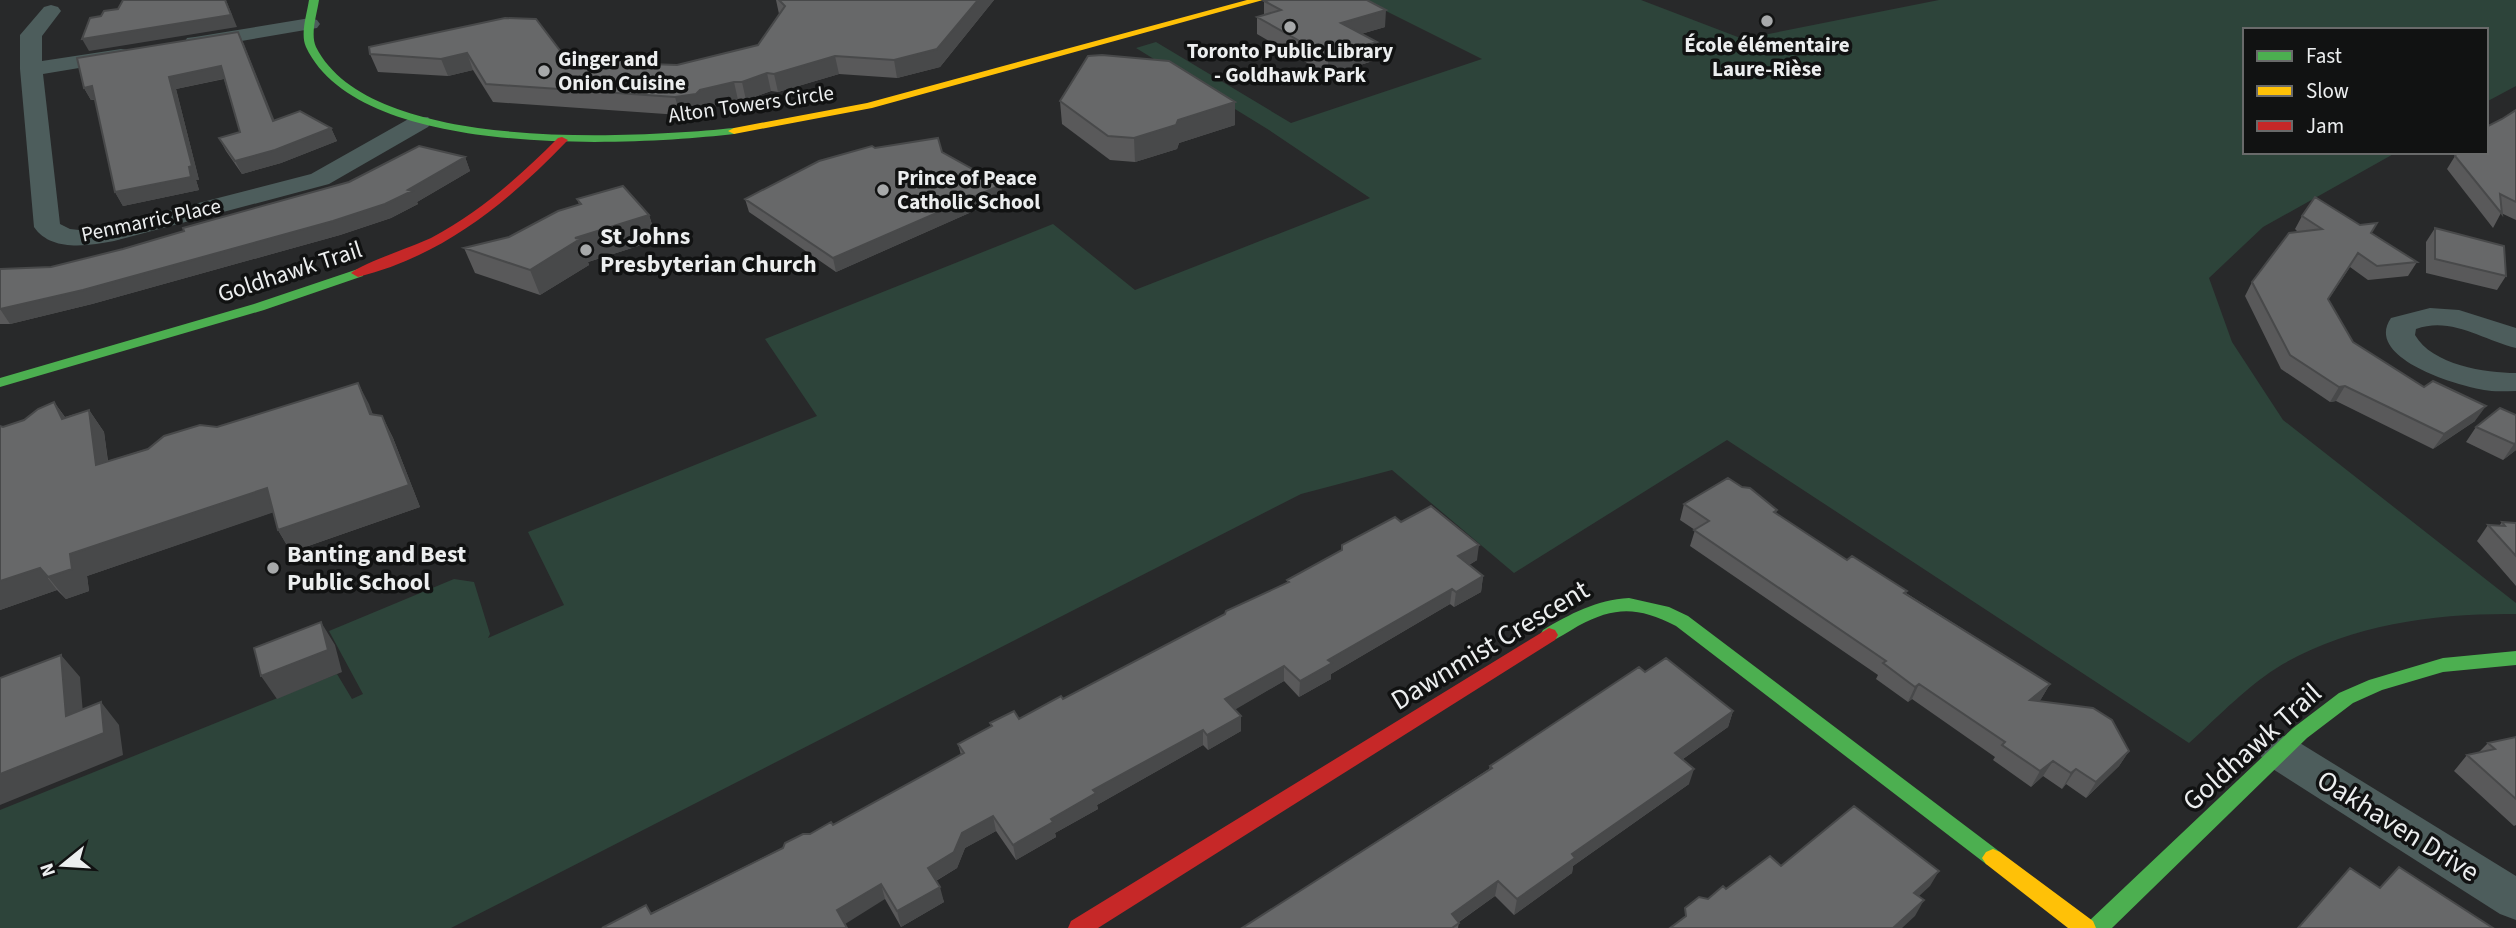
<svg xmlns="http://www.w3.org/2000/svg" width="2516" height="928" font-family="'Source Sans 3',sans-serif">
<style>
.green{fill:#2d443a}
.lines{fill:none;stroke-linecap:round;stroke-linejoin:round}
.street{fill:#4d5d5c;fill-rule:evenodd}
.fast{fill:#4caf50;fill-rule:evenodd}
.slow{fill:#ffc107;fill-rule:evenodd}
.jam{fill:#c62828;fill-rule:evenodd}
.wall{fill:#59595a}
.shaded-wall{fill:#48494a}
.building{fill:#676869;stroke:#48494a;stroke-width:2}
.poi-dot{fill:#a7a9aa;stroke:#111212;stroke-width:2.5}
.labels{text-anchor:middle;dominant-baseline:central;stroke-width:7;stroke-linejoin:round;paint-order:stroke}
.far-poi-label{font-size:21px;font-weight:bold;fill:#eceeef;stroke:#111212}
.far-street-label{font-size:21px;fill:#eceeef;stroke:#111212}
.poi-label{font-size:24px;font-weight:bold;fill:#eceeef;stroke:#111212;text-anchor:start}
.street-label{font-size:24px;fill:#eceeef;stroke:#111212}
.near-street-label{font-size:28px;fill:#eceeef;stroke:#111212}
</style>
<rect width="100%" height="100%" fill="#28292a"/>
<!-- green -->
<path class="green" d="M1364,0H1641L1743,39L1939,0H2516V86L2486,102V30H2245V152H2397L2263,227L2209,278L2232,342L2283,420L2516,603V614C2438,613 2352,624 2283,664C2249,684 2219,716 2189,743L1727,440L1514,573L1392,470L1301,494L451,928H0V810L337,674L352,699L363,694L329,631L454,579L474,582L490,634L488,638L564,605L528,532L817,416L765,339L1053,224L1135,290L1370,198L1269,130L1136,48L1156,42L1291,123L1482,59Z"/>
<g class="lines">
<!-- street -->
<path class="street" d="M51,5L58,7L61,11L42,36V61L121,49L129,50L132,55L129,60L121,61L43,74L60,224L70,229L79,230L113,225L311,174L412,117H428L432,122L428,127L329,184L114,241C88,246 51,252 34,227L20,69V35L44,7Z
M310,18L317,20L320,24L317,28L195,49L187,48L184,43L187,38L195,37Z
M2430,308L2459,310L2516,328V348C2483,340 2451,316 2416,329L2415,335C2432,365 2486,373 2516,373V391C2505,391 2494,392 2484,390C2458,386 2363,358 2391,318Z
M2280,735L2295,740L2516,876V920L2500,914L2265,764L2259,752L2265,740Z"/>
<!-- fast -->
<path class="fast" d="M309,0H319C317,14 310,34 316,47C370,154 633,138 734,128L740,131L734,134C629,146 359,160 306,47C300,34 307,14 309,0Z
M358,269L363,270V276L264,310L0,387V378L254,304Z
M1629,598L1669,607L1688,616L2000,852L2004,858L2000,864L1993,867L1986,864L1676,626C1638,607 1616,606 1578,626C1568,632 1559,638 1549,642L1543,640L1540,635L1543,630C1570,614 1596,600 1629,598Z
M2516,651V665L2443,672L2382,690L2353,703L2307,738L2112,928H2086L2089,921L2293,728L2339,693L2369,680L2443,658Z"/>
<!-- slow -->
<path class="slow" d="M1247,0H1263L872,108L734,134L728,131L734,128L867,103Z
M1993,849L2000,852L2093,921L2096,928H2068L1986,864L1982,858L1986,852Z"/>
<!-- jam -->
<path class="jam" d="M562,137L568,140L566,142C506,204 444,255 358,277L351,273C363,263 412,247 431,238C480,212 519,177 558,138Z
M1549,628L1555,630L1558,635L1555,640L1098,928H1068L1071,921Z"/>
</g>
<!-- wall -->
<path class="wall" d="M776,0H994L940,67L897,78L839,74L778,92L771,91L746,100H738L705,109L701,113L680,115L493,102L473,70L448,76L378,72L370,54L562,53L623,63L677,65L758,45L779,14Z
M1264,1L1385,27L1361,34L1377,42L1376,60L1328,75L1257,34V17L1264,15Z
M238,32L274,121L331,128L337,141L281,163L242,174L226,151L219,138L240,132L224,79L176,89L199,180H196L199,190L123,206L115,192L95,100H91L84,88Z
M1060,101L1235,102V125L1179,143L1177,149L1135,162L1110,160L1062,124Z
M2516,110V220L2501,213L2493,228L2447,169L2455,156L2502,119Z
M875,148L942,152L1003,198L836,272L749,212L745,199Z
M465,157L470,171L417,202L418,204L391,218L340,235L92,304L10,324H0V269L51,267L123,249Z
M577,199L649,215L657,240L588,262L589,265L540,295L475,273L464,248L509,237L579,204Z
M2302,216L2372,233L2417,262L2408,276L2368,280L2350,267L2328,300L2353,342L2475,421L2433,449L2336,401L2330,402L2281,369L2245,296L2252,282L2298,232L2295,229Z
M2435,228L2506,276L2497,290L2426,273V242Z
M358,383L373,415L382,416L393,438L420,507L291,552L278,530L273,512L87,576L89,591L66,599L57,590L0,610V426L3,427L24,420L54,402L65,417L89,410L104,432L108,461Z
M2500,408L2516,450L2503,460L2466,442L2476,427Z
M1684,504L1777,510L1776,513L1847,560L1907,591L1906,593L2050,684L2041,699L2039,701L2129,751L2119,766L2086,798L2066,784L2062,789L2043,776L2031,787L1993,760L1995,757L1912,699L1908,702L1876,679L1878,675L1690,546L1695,530L1680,520Z
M1401,522L1477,560L1469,565L1483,576L1481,592L1454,607L1450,604L1331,674V679L1299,697L1284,681L1235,709L1241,731L1208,750L1203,745L1097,805L1098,809L1055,833L1056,837L1016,860L996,831L965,848L957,868L936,881L944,902L901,927L885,899L651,913L810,834L833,825L961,755L958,744L991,727L990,723L1019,719L1063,699L1287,583V580Z
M2502,522L2516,523V586L2477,541L2488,525L2499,526Z
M1645,672L1733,711L1728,727L1683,759L1689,784L1573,866L1572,873L1514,915L1495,896L1459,922L1458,928H1242L1489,769L1490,766Z
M2516,737V825L2514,826L2454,771L2467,755L2478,753L2488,743Z"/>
<!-- shaded-wall -->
<path class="shaded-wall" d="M225,0H226L237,27L89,51L82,39Z
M978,0H994L940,67L897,78L894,60Z
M1386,10L1385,27L1340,40L1341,23Z
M238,32L244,44L280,134L273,121Z
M1377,42L1376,60L1328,75V57Z
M467,53L473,70L448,76L441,59Z
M835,56L839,74L778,92L774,74Z
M221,66L227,78L176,89L199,180H196L199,190L123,206L115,192L169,77Z
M767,73L771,91L746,100L742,82Z
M734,82L738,100L705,109L701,113L680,115L675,97Z
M92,86L99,99L91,100L84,88Z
M1235,102V125L1179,143L1177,149L1135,162L1134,138L1178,120Z
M331,128L337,141L281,163L242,174L235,161Z
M465,157L470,171L417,202L418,204L391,218L340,235L92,304L10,324L0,309L408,190Z
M1001,185L1003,198L836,272L833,258Z
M649,215L657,240L588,262L589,265L540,295L530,270L575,238Z
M358,383L369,404L381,436L370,414Z
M2345,386L2336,401L2330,402L2339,387Z
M54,402L69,423L62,419Z
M2486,406L2475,421L2433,449L2444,434Z
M89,410L104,432L111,487L96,465Z
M382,416L393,438L420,507L291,552L278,530Z
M2516,443V450L2503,460L2514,444Z
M267,488L280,510L87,576L89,591L66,599L48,577L70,554Z
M1479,545L1477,560L1456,572L1458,556Z
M40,568L57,590L0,610V581Z
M1483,576L1481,592L1454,607L1456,592Z
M1452,589L1450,604L1331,674V679L1299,697L1300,681L1328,660Z
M321,622L335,645L342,672L277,699L261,676Z
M61,655L80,677L85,738L66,716Z
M1284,666V681L1226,715L1225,699Z
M1919,684L1912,699L1908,702L1915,687Z
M2050,684L2041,699L2022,716L2030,700Z
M101,702L119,725L123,755L0,805V774Z
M1733,711L1728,727L1670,768L1675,753Z
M1241,716V731L1208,750L1207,735Z
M1203,730V745L1097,805L1098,809L1055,833L1056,837L1016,860L1013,845L1093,790Z
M2129,751L2119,766L2086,798L2096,782Z
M2053,761L2043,776L2031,787L2040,771Z
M1694,769L1689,784L1573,866L1572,873L1514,915L1517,899L1572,854Z
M2076,769L2066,784L2062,789L2071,773Z
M993,816L996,831L965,848L957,868L932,883L928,868L962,833Z
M1939,871L1930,886L1906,908L1914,893Z
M1498,881L1495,896L1450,928L1452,914Z
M881,884L885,899L842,926L837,910Z
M940,887L944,902L901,927L897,911Z
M1924,900L1915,916L1902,928H1893Z"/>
<!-- building -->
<path class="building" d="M123,0H225L231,15L82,39L90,18L101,16L104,11L118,9Z
M779,0H978L937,49L894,60L835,56L774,74L767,73L742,82H734L700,90L696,94L675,97L486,84L467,53L441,59L370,54L369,47L505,18L536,19L562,53L619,57L623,63L677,65L758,45L785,6Z
M1270,0H1367L1386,10L1341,23L1377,42L1328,57L1257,17L1281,10L1264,1Z
M238,32L273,121L300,111L331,128L275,150L235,161L219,138L240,132L221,66L169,77L192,166L189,167L191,177L115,192L92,86L84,88L77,58Z
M1102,55L1169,61L1235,102L1178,120L1176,125L1134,138L1108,136L1060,101L1088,56Z
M2516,110V202L2500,194L2502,214L2455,156L2458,152H2486V127L2502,119Z
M938,138L942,152L1001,185L833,258L745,199L819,161L872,146L875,148Z
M419,146L465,157L408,190L412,191L385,204L333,221L83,290L0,309V269L51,267L123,249L184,231L183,228L349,182Z
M623,186L649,215L575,238L580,239L530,270L464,248L509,237L558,211L581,204L577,199Z
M2315,197L2360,225L2377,223L2371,233L2417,262L2377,266L2358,253L2328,299L2353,342L2424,387L2433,381L2486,406L2444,434L2345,386L2339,387L2290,355L2252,282L2289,233L2322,229L2302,216Z
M2435,228L2504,246L2506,276L2435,259Z
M358,383L370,414L382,416L409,485L278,530L267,488L70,554L72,569L48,577L40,568L0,581V426L3,427L24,420L38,409L54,402L62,419L89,410L96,465L148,449L164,436L200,425L217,427Z
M2500,408L2516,415V443L2514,444L2476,427Z
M1728,478L1742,487L1750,488L1777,510L1774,512L1847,560L1852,556L1907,591L1904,593L2050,684L2030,700L2093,708L2112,720L2129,751L2096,782L2076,769L2071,773L2053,761L2040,771L2002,745L2005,742L1919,684L1915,687L1883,663L1886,661L1694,530L1709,521L1684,504Z
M1431,506L1479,545L1458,556L1483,576L1456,592L1452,589L1328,660L1332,663L1300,681L1284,666L1225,699L1241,716L1207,735L1203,730L1093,790L1096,793L1051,819L1053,822L1013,845L993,816L962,833L954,852L928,868L940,887L897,911L881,884L837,910L847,928H602L646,905L651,914L783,848L785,843L803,834H810L831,822L833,825L964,753L958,744L992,726L990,723L1014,711L1019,719L1061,696L1063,699L1225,614L1226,611L1289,582L1287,580L1342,550V545L1395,517L1401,522Z
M2502,522L2516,523V556L2488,525L2505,526Z
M321,622L328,650L261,676L254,648Z
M61,655L66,716L101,702L104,733L0,774V678Z
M1666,658L1733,711L1675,753L1694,769L1572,854L1575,858L1517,899L1498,881L1452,914L1459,923L1452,928H1242L1492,768L1490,766L1639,667L1645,672Z
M2516,737V799L2467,755L2495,749L2488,743Z
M1854,806L1939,871L1914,893L1924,900L1893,928H1670L1686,916L1685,908L1699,897L1708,899L1723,886L1726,889L1770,856L1781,866Z
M2399,867L2493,928H2298L2350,868L2380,888Z"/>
<!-- markers -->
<g class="poi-dot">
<circle cx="1767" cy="21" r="7"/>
<circle cx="1290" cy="27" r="7"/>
<circle cx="544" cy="71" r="7"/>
<circle cx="883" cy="190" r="7"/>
<circle cx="586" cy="250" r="7"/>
<circle cx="273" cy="568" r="7"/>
</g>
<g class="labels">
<!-- far-poi labels -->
<g class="far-poi-label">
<text x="1767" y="45">École élémentaire<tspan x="1767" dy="24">Laure-Rièse</tspan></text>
<text x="1290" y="51">Toronto Public Library<tspan x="1290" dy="24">- Goldhawk Park</tspan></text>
<text x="558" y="59" text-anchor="start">Ginger and<tspan x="558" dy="24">Onion Cuisine</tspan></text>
<text x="897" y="178" text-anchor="start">Prince of Peace<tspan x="897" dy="24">Catholic School</tspan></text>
</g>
<!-- far-street labels -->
<g class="far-street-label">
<text transform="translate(751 104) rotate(-8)">Alton Towers Circle</text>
<text transform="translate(151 220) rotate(-12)">Penmarric Place</text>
</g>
<!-- poi labels -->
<g class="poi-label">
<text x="600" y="236">St Johns<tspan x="600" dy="28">Presbyterian Church</tspan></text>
<text x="287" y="554">Banting and Best<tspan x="287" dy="28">Public School</tspan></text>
</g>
<!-- street labels -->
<g class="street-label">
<text transform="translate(290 272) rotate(-18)">Goldhawk Trail</text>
</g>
<!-- near-street labels -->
<g class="near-street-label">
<text transform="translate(1490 645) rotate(-31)">Dawnmist Crescent</text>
<text transform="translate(2252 747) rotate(-42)">Goldhawk Trail</text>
<text transform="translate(2398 826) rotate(32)">Oakhaven Drive</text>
</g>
</g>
<!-- legend -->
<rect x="2243" y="28" width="245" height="126" fill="#111212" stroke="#696a6a" stroke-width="2"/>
<rect x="2257" y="51" width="35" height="10" fill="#4caf50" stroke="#696a6a" stroke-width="2"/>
<text x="2306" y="63" font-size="21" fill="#eceeef">Fast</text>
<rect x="2257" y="86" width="35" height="10" fill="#ffc107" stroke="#696a6a" stroke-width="2"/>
<text x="2306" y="98" font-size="21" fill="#eceeef">Slow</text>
<rect x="2257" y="121" width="35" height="10" fill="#c62828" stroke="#696a6a" stroke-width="2"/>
<text x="2306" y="133" font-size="21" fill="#eceeef">Jam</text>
<!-- north arrow -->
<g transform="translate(63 865) rotate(252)" stroke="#111212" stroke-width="5" paint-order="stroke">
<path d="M0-5L12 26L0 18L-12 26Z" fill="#eceeef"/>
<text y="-10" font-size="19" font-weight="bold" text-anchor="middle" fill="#eceeef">N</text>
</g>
</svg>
